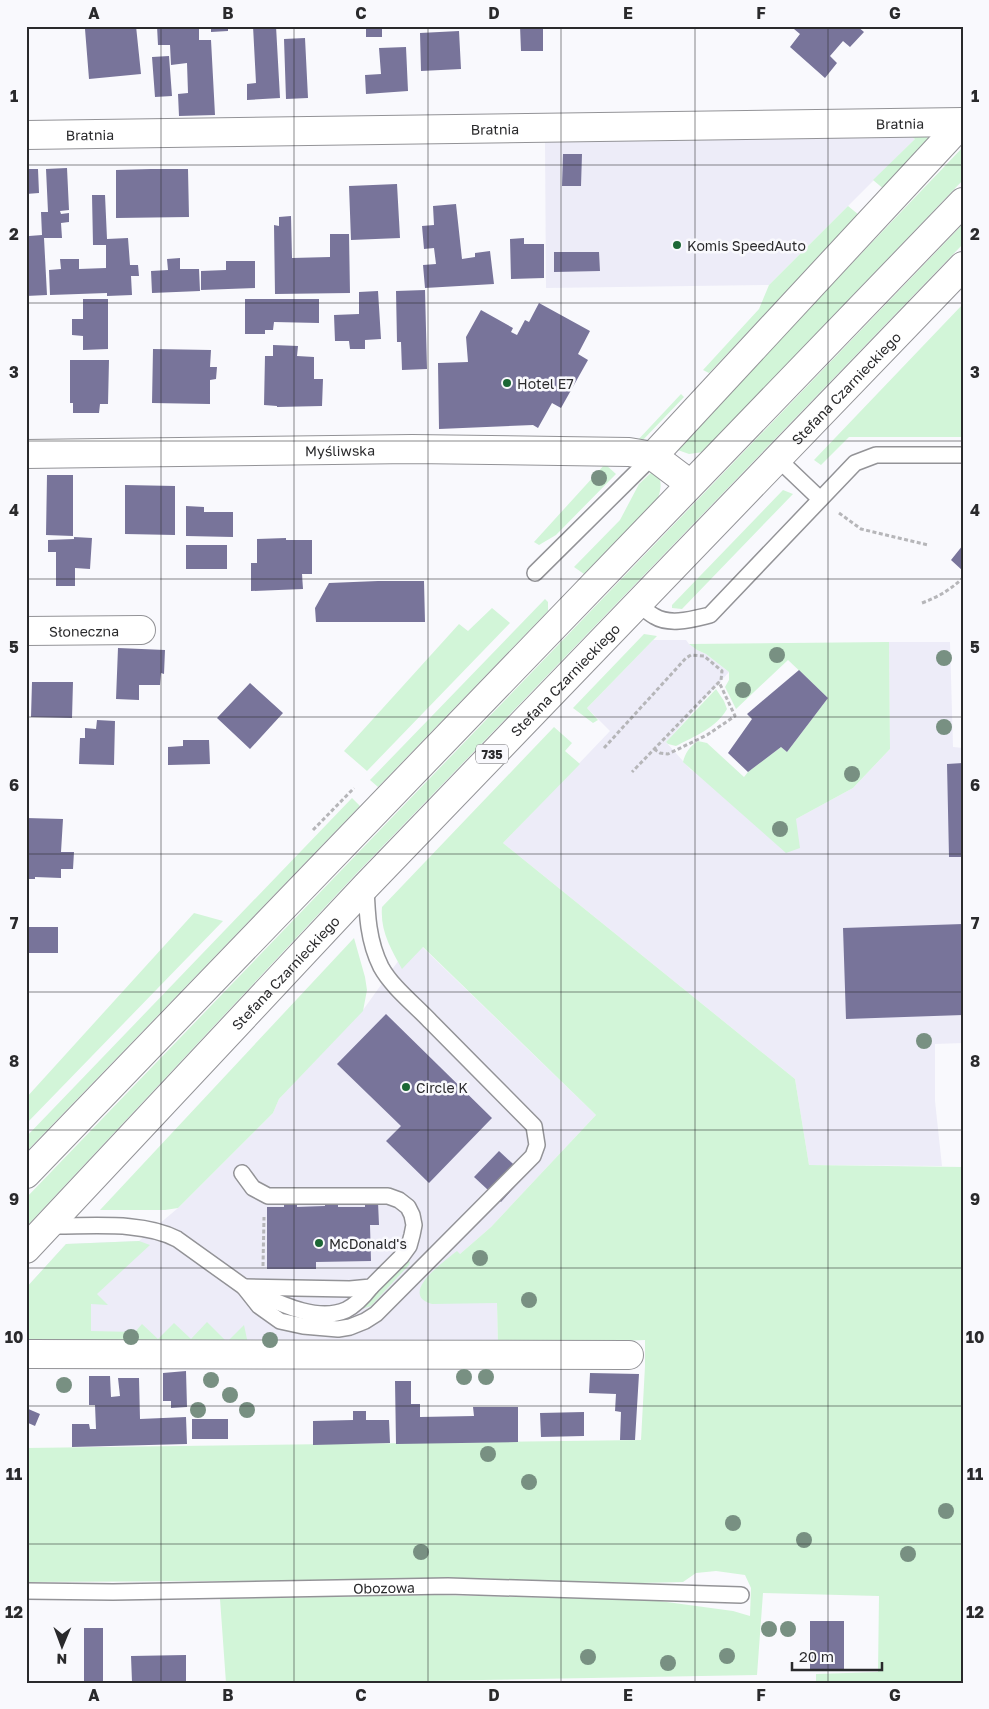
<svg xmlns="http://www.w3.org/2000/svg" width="989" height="1709" font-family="'Golos Text',sans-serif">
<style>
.built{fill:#edecf8}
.green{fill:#d2f5d8}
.building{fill:#78749a}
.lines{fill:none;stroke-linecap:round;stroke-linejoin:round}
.service-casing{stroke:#939397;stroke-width:18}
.minor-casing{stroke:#939397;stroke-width:30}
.primary-casing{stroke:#939397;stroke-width:30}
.path{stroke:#b6b6b9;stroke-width:3;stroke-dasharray:4 2.5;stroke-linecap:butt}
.service{stroke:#fff;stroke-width:15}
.minor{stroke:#fff;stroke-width:28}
.primary{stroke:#fff;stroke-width:28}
.tree{fill:#789082}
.grid{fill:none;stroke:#2a2a2c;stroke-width:1;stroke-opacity:0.55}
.poi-dot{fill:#1c6735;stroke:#f9f9fd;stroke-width:2}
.labels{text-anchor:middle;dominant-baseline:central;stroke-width:5;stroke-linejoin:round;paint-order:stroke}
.shield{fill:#f9f9fd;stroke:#68686b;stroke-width:1}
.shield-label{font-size:12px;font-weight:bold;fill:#2a2a2c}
.street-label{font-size:14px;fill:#2a2a2c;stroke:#f9f9fd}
.poi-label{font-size:14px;fill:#2a2a2c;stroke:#f9f9fd;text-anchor:start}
.neatline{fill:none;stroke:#2a2a2c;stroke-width:2}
.grid-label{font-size:16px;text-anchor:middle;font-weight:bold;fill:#2a2a2c}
</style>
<rect width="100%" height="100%" fill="#f9f9fd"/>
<!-- built -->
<path class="built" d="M906,133L915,139L769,285L546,288L545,142L601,137Z
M653,640H686L689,644L697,650L706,654L729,672L666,742L691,770L796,819L853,788L890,749L889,642H950L953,747L963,748V1043L935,1044V1101L942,1166L809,1165L795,1079L503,843L610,731L587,708Z
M414,939L596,1115L491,1227L460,1254L497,1303L498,1346L26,1343V1288L66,1244L139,1241L178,1208L273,1113L279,1099L363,1010Z"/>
<!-- green -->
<path class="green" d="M906,133L926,135L930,141L885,190L873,180L915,139Z
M963,147V180L703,452L689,454L675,449Z
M848,206L859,215L709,373L703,370L759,309L769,285Z
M963,224V244L356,874L26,1227V1198Z
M963,304V437H849L821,465L814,460Z
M681,394L684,397L641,442H636Z
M605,464L616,474L556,535L539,545L534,542Z
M654,470C662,479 662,486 658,498L584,574L574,567L620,520L639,484Z
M783,490L793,494L682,609L672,608V605Z
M545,599L548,602V611L378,787L370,780Z
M492,608L510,623L367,771L344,751L459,624L468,631Z
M644,634L657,636L587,708L598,720L593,723L573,708Z
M889,642L890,749L853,788L796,819L800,848L786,853L683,762C685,753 690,746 698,741L707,743L744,777L748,772L781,747L787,752L828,698L788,660L736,709L725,687L729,680V672L706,654L697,650L689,644Z
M716,689L724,701L727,709C716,728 695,736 676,746L668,744L666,742Z
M554,727L572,743L565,751L580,764L503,843L795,1079L809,1165L963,1167V1683H816V1674L878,1672L879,1596L763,1593L757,1675L312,1683H226L220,1599L436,1595L652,1600L733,1611L750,1616L751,1588L745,1575L716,1571L696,1573L683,1582L641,1583L462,1578L399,1580L26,1582V1448L641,1440L645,1366V1340L498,1346L497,1303L432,1304C397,1294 446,1260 457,1251L460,1254L491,1227L596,1115L423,947L402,969C391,949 380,931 382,907Z
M352,798L360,806L26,1152V1137Z
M194,913L223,921L26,1124V1098Z
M354,938L365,977L367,990L363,1011L279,1099L273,1113L178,1208L165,1210H100Z
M139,1241L150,1245L97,1294L108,1305L91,1304V1331L135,1332L142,1324L158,1339L174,1323L191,1339L207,1322L227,1342L244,1325L248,1344L26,1343V1288L66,1244Z
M408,1261L410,1262L409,1265L371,1306L362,1309Z"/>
<!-- building -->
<path class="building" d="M112,26H136L141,74L89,79L85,29Z
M157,26H199V40H211L215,115L179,116L178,94L188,93L187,63L171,65L170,45H158Z
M211,26H228V31L211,32Z
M253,26H276L280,98L247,100V84L256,83Z
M366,26H382V37H366Z
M520,26H543V51H521Z
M796,26H857L864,32L850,47L843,41L830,56L837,63L825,78L790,47L800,34L794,29Z
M459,31L461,69L421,71L420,33Z
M305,38L308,98L286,99L284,39Z
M406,47L408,91L366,94L365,75L381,74L379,48Z
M169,56L172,96L155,97L152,57Z
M563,154H582L581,186H562Z
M67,168L69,210L60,211L61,214L69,213V222L61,223L62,238H44L47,295L26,296V269H29V236L42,235L41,212H48L46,169Z
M26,169H38L39,193L26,194Z
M151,169H188L189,217L116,218V170Z
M397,184L400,238L351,240L349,186Z
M92,195H105L107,239L128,238L130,265H138L139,276H131L132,295L107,296V293L50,295L49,270L61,269L60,259H79V269L106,268V245H93Z
M456,204L462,259L475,257V253L490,251L494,284L425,288L423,265L436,264L434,248L424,249L422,226L434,225L433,206Z
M291,216L292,258L330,257V234H349L350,293L275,294L274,225L279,226V217Z
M524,238V244H544V278L511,279L510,239Z
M554,252H599L600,271L554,272Z
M180,258V269H199L200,291L152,293L151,271L168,270L167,259Z
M226,261H255V288L201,290V271L226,270Z
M425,290L427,369L402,370L401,342H397L396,291Z
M378,291L381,339L365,340V349H350L349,341H335L334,315L359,314V292Z
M83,299H108V349L83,350V336L72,335V319H83Z
M245,299H319V323L274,322L273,330H265V334H245Z
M539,303L590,331L578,354L588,360L561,408L552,403L538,428L533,425L439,429L438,363L468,362L466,337L481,310L513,328L511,332L517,335L525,320L529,322Z
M273,345L298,346L297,356L314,357V379H323L322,406L277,407V406L264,405L265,356H273Z
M153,349L211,350L210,367H217L216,379L210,380V404L152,403Z
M70,360H109L108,404H100L99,413H73V403H70Z
M47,475H73V536L46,535Z
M125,485L175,486V535L125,534Z
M186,506L204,507V512H233V537L186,536Z
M74,537L92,538L90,569L75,568V586H56V552H48V540L74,539Z
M286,538V540H312V574H302L303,589L251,591V563H257V539Z
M186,545H227V569H186Z
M963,545V571L951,560Z
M378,581H424L425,622H316L315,608L329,583Z
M118,648L165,650L164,674L161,673L160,685H139V700L116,699Z
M799,670L828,698L787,752L781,747L748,772L728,753L752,719L747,714Z
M32,682H73L72,718L31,717Z
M250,683L283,713L250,749L217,718Z
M97,720L115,721L114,765L79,764L80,738H85V728L96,729Z
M183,740H209L210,764L168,765V747L183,746Z
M963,763V857H949L947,764Z
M26,818L63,819L61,852H74L73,869H61V878L35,877V879H26Z
M963,924V1015L846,1019L843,928Z
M26,927H58V953H26Z
M386,1014L492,1118L429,1183L386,1141L401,1126L337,1064Z
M499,1151L525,1175L501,1202L474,1177Z
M284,1202H297V1207L325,1206V1202H338V1207H365V1202H378L379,1225H370L371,1261L316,1262V1269H267V1207H284Z
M186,1371L187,1407L171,1408V1401H163V1373Z
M590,1373L639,1374L635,1440H620L621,1412L615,1411L616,1394L589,1393Z
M89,1376H110L111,1397L120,1396L118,1378H139L140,1419L186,1417L187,1444L72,1447V1424H89L90,1429H96L95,1405H89Z
M395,1381H411V1404H420V1417L474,1416L473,1407H518V1442L396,1444Z
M26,1408L40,1414L35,1426L26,1422Z
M353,1411H366V1420H389L390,1443L313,1445V1421L353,1420Z
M584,1412V1436L541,1437L540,1413Z
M192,1419H228V1439H192Z
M810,1621H844V1669H810Z
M84,1628H103V1682L84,1683Z
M186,1655V1682H132L131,1656Z"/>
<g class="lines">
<!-- service casing -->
<g class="service-casing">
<g id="service">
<path d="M777,458L820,499"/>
<path d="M535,573L653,456"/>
<path d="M638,603C643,607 648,613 654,616C670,626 693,619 710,615L855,463L876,455H963"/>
<path d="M242,1173L253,1188L268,1196H388L399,1200L408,1207L412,1215L414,1225L412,1235L409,1246L401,1257L371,1287L350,1289L244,1287"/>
<path d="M47,1226C87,1227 141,1220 177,1239L244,1287L259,1306L280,1321L303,1326L338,1329L350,1327L365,1321L376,1314L533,1156L537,1145L534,1126C499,1091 465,1056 430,1021C414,1004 392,987 381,967C368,941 367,914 366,886"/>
<path d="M250,1290C277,1302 316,1323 346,1310C356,1305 364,1296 371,1287"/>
<path id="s1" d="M26,1591L113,1592L448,1586L741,1595"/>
</g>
</g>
<!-- minor casing -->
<g class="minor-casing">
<g id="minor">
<path id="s2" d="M26,135L963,122"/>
<path id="s3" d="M26,454L412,449L629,452L653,456L690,484"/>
<path d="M653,456L963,122"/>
<path id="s4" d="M26,631L141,630"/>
<path d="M26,1354L629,1355"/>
</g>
</g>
<!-- primary casing -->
<g class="primary-casing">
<g id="primary">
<path d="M26,1174L963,202"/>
<path id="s5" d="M26,1249L366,886L963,266"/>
</g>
</g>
<!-- path -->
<path class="path" d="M839,513L861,529L928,545
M922,603C938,597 950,590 963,578
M604,748L686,658L691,655L704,656L722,671L721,680L632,772
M654,749L660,753L668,754L707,735L735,716L719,682
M313,830L354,788
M263,1266L264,1217"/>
<!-- service -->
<use href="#service" class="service"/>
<!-- minor -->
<use href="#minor" class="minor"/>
<!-- primary -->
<use href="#primary" class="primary"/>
</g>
<!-- trees -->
<g class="tree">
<circle cx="599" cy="478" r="8"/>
<circle cx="777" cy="655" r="8"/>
<circle cx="944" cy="658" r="8"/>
<circle cx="743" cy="690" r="8"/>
<circle cx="944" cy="727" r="8"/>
<circle cx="852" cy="774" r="8"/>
<circle cx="780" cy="829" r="8"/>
<circle cx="924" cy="1041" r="8"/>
<circle cx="480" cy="1258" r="8"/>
<circle cx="529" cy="1300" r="8"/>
<circle cx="131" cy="1337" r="8"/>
<circle cx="270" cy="1340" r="8"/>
<circle cx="464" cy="1377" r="8"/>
<circle cx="486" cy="1377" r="8"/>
<circle cx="211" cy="1380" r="8"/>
<circle cx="64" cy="1385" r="8"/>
<circle cx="230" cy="1395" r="8"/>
<circle cx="198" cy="1410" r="8"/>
<circle cx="247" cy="1410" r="8"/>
<circle cx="488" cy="1454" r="8"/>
<circle cx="529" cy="1482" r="8"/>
<circle cx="946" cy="1511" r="8"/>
<circle cx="733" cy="1523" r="8"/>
<circle cx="804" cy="1540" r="8"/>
<circle cx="421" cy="1552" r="8"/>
<circle cx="908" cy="1554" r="8"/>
<circle cx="769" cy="1629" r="8"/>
<circle cx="788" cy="1629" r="8"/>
<circle cx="727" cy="1656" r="8"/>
<circle cx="588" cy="1657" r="8"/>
<circle cx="668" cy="1663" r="8"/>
</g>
<!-- grid -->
<path class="grid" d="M161,26V1683M294,26V1683M428,26V1683M561,26V1683M695,26V1683M828,26V1683M26,165H963M26,303H963M26,441H963M26,579H963M26,717H963M26,854H963M26,992H963M26,1130H963M26,1268H963M26,1406H963M26,1544H963"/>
<!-- markers -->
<g class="poi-dot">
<circle cx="677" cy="245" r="5"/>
<circle cx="507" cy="383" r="5"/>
<circle cx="406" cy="1087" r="5"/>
<circle cx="319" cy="1243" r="5"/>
</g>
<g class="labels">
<!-- shield labels -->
<rect class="shield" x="476" y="744.5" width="32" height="19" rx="4"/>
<g class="shield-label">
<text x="492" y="754">735</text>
</g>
<!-- street labels -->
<g class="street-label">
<text stroke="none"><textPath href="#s2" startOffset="874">Bratnia</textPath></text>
<text stroke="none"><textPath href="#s2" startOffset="469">Bratnia</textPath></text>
<text stroke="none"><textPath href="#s2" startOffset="64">Bratnia</textPath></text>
<text stroke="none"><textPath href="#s5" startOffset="1189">Stefana Czarnieckiego</textPath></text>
<text stroke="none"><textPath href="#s3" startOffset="314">Myśliwska</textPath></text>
<text stroke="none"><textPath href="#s4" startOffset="58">Słoneczna</textPath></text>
<text stroke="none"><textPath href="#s5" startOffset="784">Stefana Czarnieckiego</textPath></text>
<text stroke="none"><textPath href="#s5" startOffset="379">Stefana Czarnieckiego</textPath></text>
<text stroke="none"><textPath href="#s1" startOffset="358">Obozowa</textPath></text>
</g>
<!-- poi labels -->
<g class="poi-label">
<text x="687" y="245">Komis SpeedAuto</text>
<text x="517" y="383">Hotel E7</text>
<text x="416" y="1087">Circle K</text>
<text x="329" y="1243">McDonald's</text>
</g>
</g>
<!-- border -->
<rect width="989" height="1709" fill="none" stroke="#f9f9fd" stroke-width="55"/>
<!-- north arrow -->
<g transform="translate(62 1646) rotate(181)" stroke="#f9f9fd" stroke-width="4" paint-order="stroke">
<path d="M0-4L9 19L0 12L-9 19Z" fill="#2a2a2c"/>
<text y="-8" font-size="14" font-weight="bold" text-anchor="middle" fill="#2a2a2c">N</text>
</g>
<!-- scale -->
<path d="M792 1662v8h90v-8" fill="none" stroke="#2a2a2c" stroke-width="2.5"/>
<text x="799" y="1662" font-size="15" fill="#2a2a2c" stroke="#f9f9fd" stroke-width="4" paint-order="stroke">20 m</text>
<rect x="28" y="28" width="934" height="1654" class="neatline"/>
<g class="grid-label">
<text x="94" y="19">A</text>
<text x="228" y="19">B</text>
<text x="361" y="19">C</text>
<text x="494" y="19">D</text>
<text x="628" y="19">E</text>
<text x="761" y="19">F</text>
<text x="895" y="19">G</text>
<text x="14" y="102">1</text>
<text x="975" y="102">1</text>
<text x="14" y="240">2</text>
<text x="975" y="240">2</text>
<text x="14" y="378">3</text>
<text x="975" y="378">3</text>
<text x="14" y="516">4</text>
<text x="975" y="516">4</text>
<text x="14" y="653">5</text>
<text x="975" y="653">5</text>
<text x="14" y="791">6</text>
<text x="975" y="791">6</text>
<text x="14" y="929">7</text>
<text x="975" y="929">7</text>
<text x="14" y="1067">8</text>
<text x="975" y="1067">8</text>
<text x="14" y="1205">9</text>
<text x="975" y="1205">9</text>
<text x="14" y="1343">10</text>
<text x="975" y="1343">10</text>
<text x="14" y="1480">11</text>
<text x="975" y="1480">11</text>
<text x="14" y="1618">12</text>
<text x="975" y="1618">12</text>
<text x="94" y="1701">A</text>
<text x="228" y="1701">B</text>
<text x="361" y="1701">C</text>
<text x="494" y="1701">D</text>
<text x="628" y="1701">E</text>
<text x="761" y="1701">F</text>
<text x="895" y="1701">G</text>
</g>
</svg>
